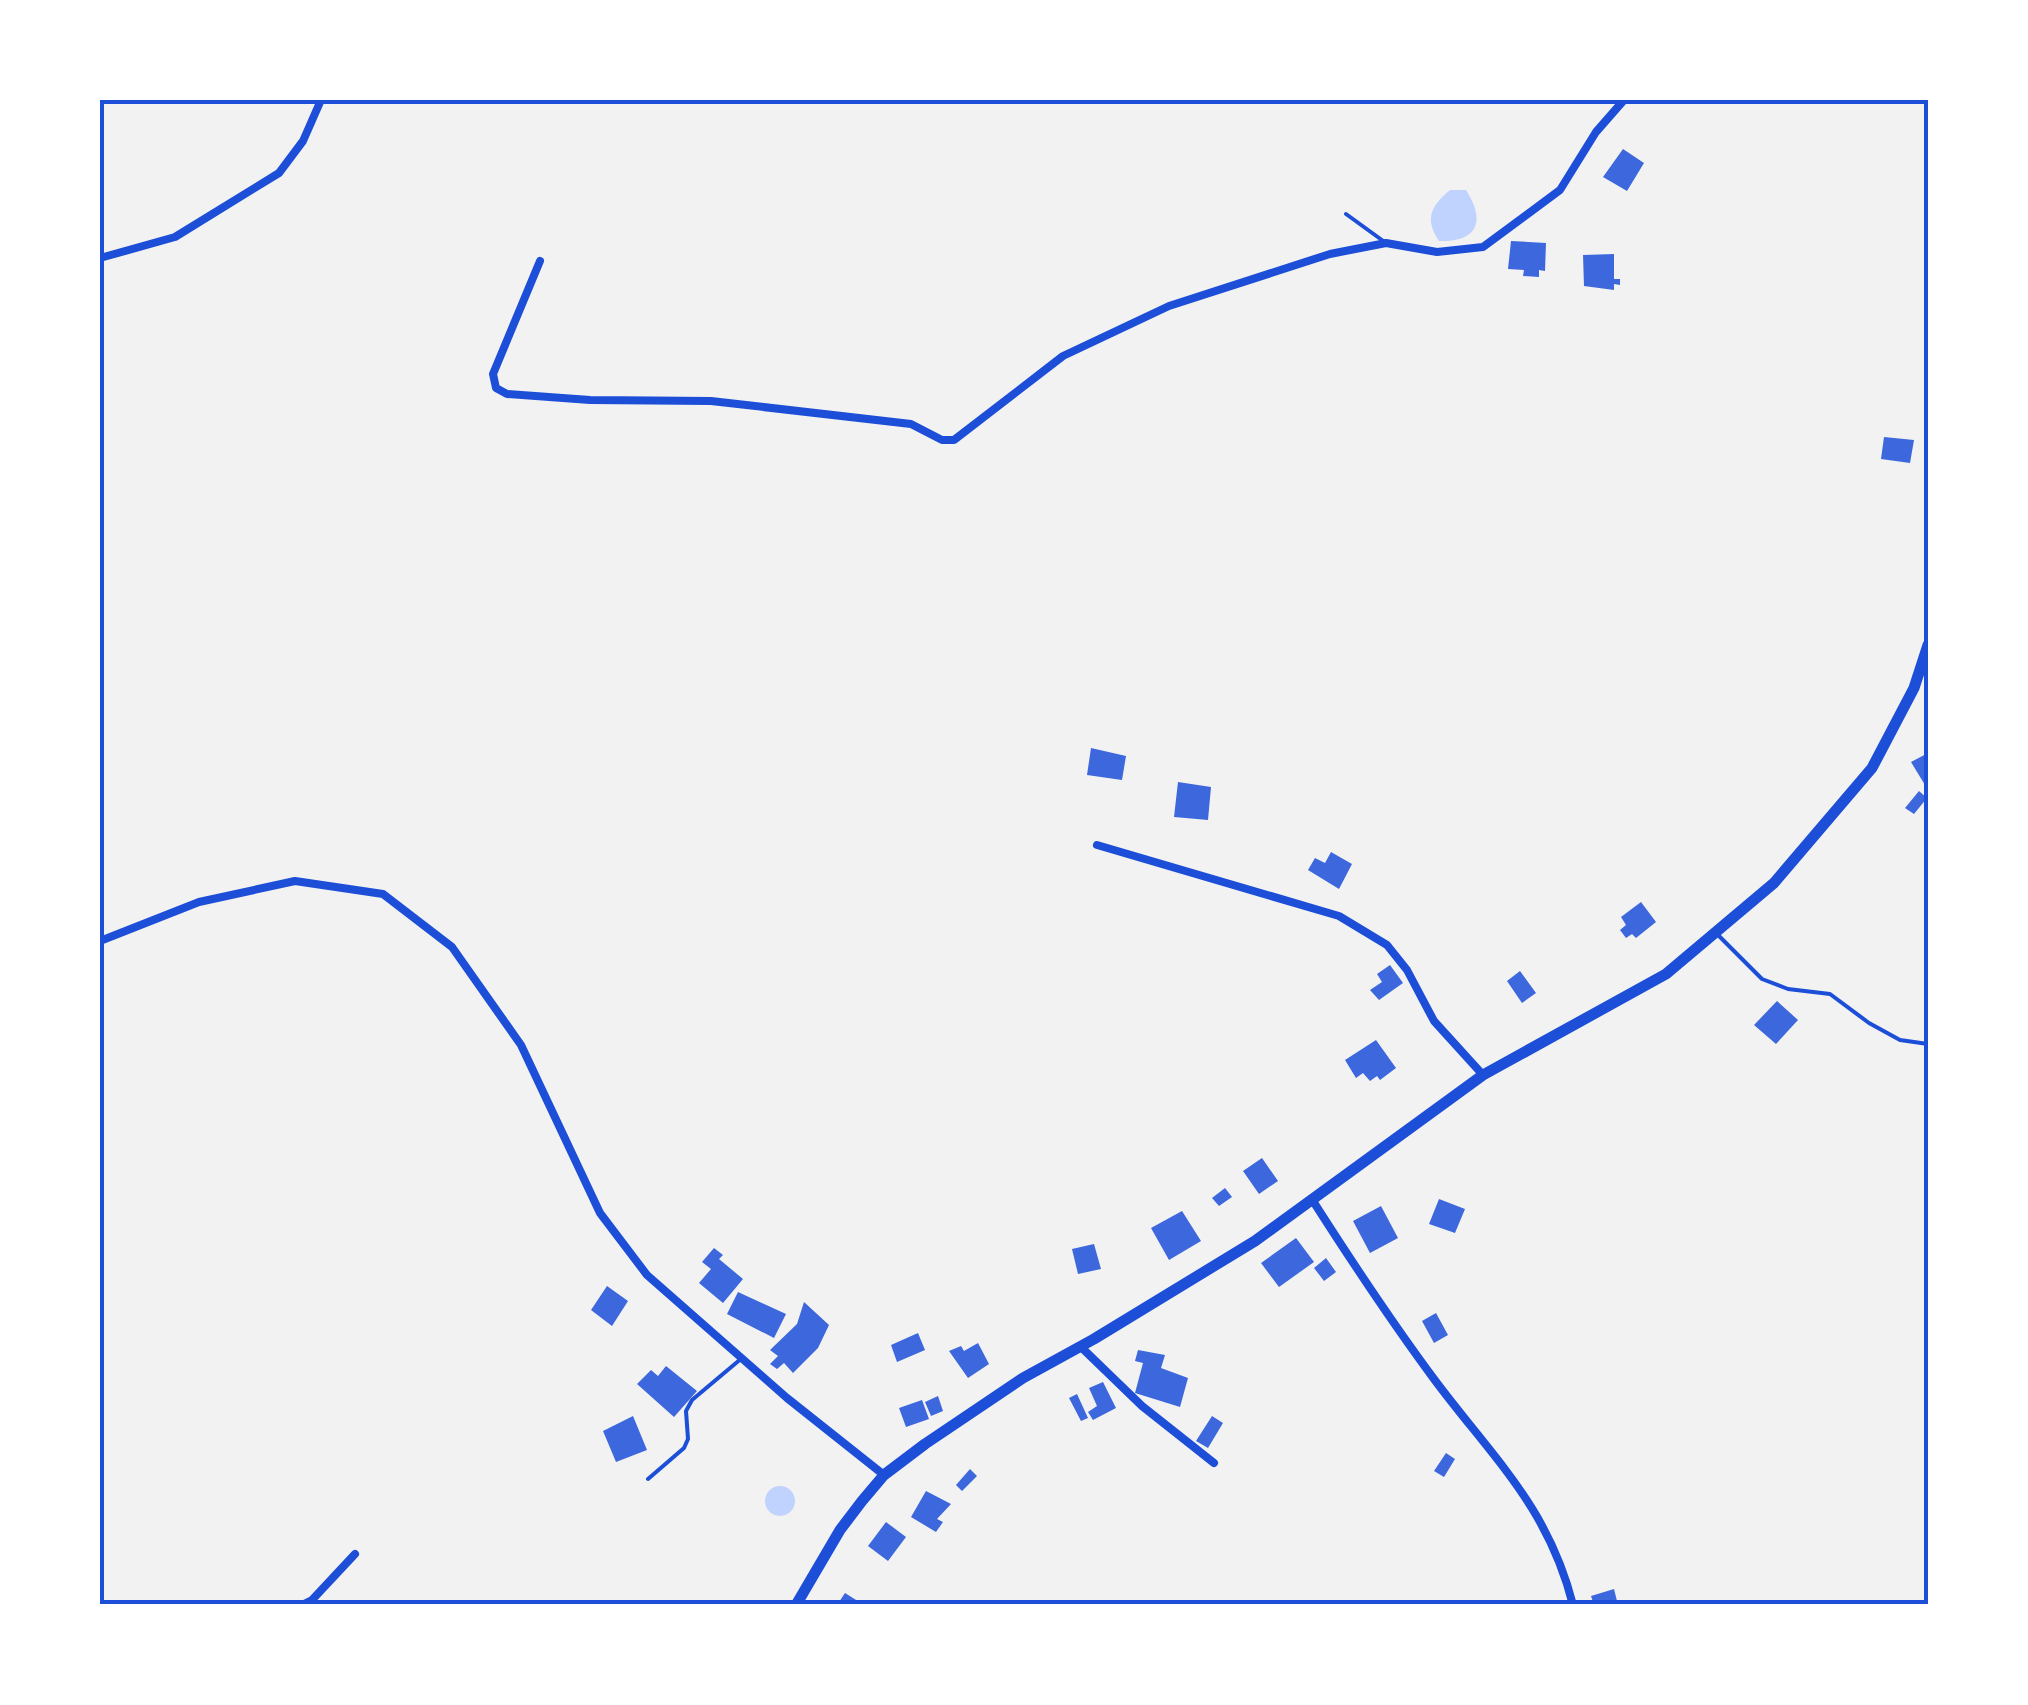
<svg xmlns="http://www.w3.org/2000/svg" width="2028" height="1705" font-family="Signika,sans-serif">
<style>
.water{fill:#bfd3fe}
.building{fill:#3d67dc}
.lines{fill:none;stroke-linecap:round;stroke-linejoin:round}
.service{stroke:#1d4ed8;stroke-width:4}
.minor{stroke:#1d4ed8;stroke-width:8}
.secondary{stroke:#1d4ed8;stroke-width:11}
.neatline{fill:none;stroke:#1d4ed8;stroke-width:4}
</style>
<rect width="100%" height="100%" fill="#f2f2f2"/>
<!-- water -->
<path class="water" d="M1450,190H1466C1486,221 1478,242 1439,241C1424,219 1431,206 1450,190Z
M765 1501a15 15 0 1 1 30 0a15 15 0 1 1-30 0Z"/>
<!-- building -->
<path class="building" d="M1623,149L1644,163L1627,191L1603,177Z
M1511,241L1546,243L1545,271L1539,270V277L1523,276L1524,270L1508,269Z
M1614,254V279H1620V285L1614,284V290L1584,286L1583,255Z
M1884,437L1914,440L1910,463L1881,459Z
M1091,748L1126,756L1122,780L1087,775Z
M1928,753V790L1911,762Z
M1178,782L1211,787L1208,820L1174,817Z
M1919,791L1927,798L1914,814L1905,808Z
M1331,852L1352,864L1339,889L1308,870L1315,858L1325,863Z
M1641,902L1656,922L1636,938L1632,934L1626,938L1620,930L1626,925L1621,917Z
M1390,965L1403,983L1379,1000L1370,990L1382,982L1377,974Z
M1520,971L1536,993L1522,1003L1507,981Z
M1777,1001L1798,1020L1776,1044L1754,1025Z
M1376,1040L1396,1068L1380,1080L1377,1076L1370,1081L1363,1073L1356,1078L1345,1060Z
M1262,1158L1278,1181L1259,1194L1243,1171Z
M1225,1188L1232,1197L1219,1206L1212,1198Z
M1439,1199L1465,1209L1455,1233L1429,1224Z
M1381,1206L1398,1238L1370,1253L1353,1221Z
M1182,1211L1201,1241L1169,1260L1151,1228Z
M1296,1238L1314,1262L1279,1287L1261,1263Z
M1094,1244L1101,1269L1078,1274L1072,1249Z
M714,1248L723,1255L719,1259L743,1279L723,1303L699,1283L711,1269L702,1262Z
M1326,1258L1336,1272L1324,1281L1314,1268Z
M607,1286L628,1301L612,1326L591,1310Z
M738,1292L786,1314L774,1338L727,1314Z
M804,1302L829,1325L818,1348L793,1373L784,1363L777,1369L770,1364L778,1356L770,1350L797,1324Z
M1436,1313L1448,1335L1434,1343L1422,1321Z
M918,1333L925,1350L897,1362L891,1345Z
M978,1343L989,1364L968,1378L949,1351L961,1346L964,1351Z
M1138,1350L1165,1355L1161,1368L1188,1378L1180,1407L1135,1393L1143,1363L1135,1361Z
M666,1366L697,1391L674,1417L637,1384L651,1370L658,1376Z
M1103,1382L1116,1408L1093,1420L1088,1412L1097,1406L1089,1388Z
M1077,1394L1088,1418L1081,1421L1069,1398Z
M938,1396L943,1411L931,1416L925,1402Z
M922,1400L929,1419L906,1427L899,1408Z
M633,1416L647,1450L616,1462L603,1431Z
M1212,1416L1223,1423L1208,1448L1196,1441Z
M1446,1453L1455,1459L1444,1477L1434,1471Z
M970,1469L977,1476L962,1491L956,1485Z
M926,1491L951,1504L937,1519L943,1522L936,1532L911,1517Z
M886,1522L906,1537L888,1561L868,1546Z
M1614,1589L1618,1605H1594L1591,1596Z
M845,1593L864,1605H837Z"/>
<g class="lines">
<!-- service -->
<path class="service" d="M1346,214L1386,243
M1719,936L1762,979L1788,989L1830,994L1869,1023L1900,1040L1928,1044
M648,1479L684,1448L688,1439L686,1411L692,1400L742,1358"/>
<!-- minor -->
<path class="minor" d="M100,258L175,237L279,173L303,141L321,100
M540,261L493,374L496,388L507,394L590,400L711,401L911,424L942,440H954L1063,356L1169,306L1330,254L1386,243L1437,252L1483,247L1560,190L1596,132L1624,100
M1097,845L1339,916L1387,945L1407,970L1434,1021L1483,1075
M100,941L199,902L295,881L383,894L452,947L521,1045L600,1213L647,1275L787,1398L884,1475
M1313,1201C1352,1262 1391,1321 1434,1379C1492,1457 1548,1506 1573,1605
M1081,1347L1142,1406L1214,1463
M302,1605L312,1600L355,1554"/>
<!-- secondary -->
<path class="secondary" d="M796,1605L840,1530L862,1501L884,1475L925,1444L1023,1378L1094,1339L1255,1241L1483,1075L1666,974L1774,883L1872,768L1914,688L1928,645"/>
</g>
<!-- border -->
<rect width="2028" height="1705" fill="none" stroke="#ffffff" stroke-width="205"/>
<rect x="102" y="102" width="1824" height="1500" class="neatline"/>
</svg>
